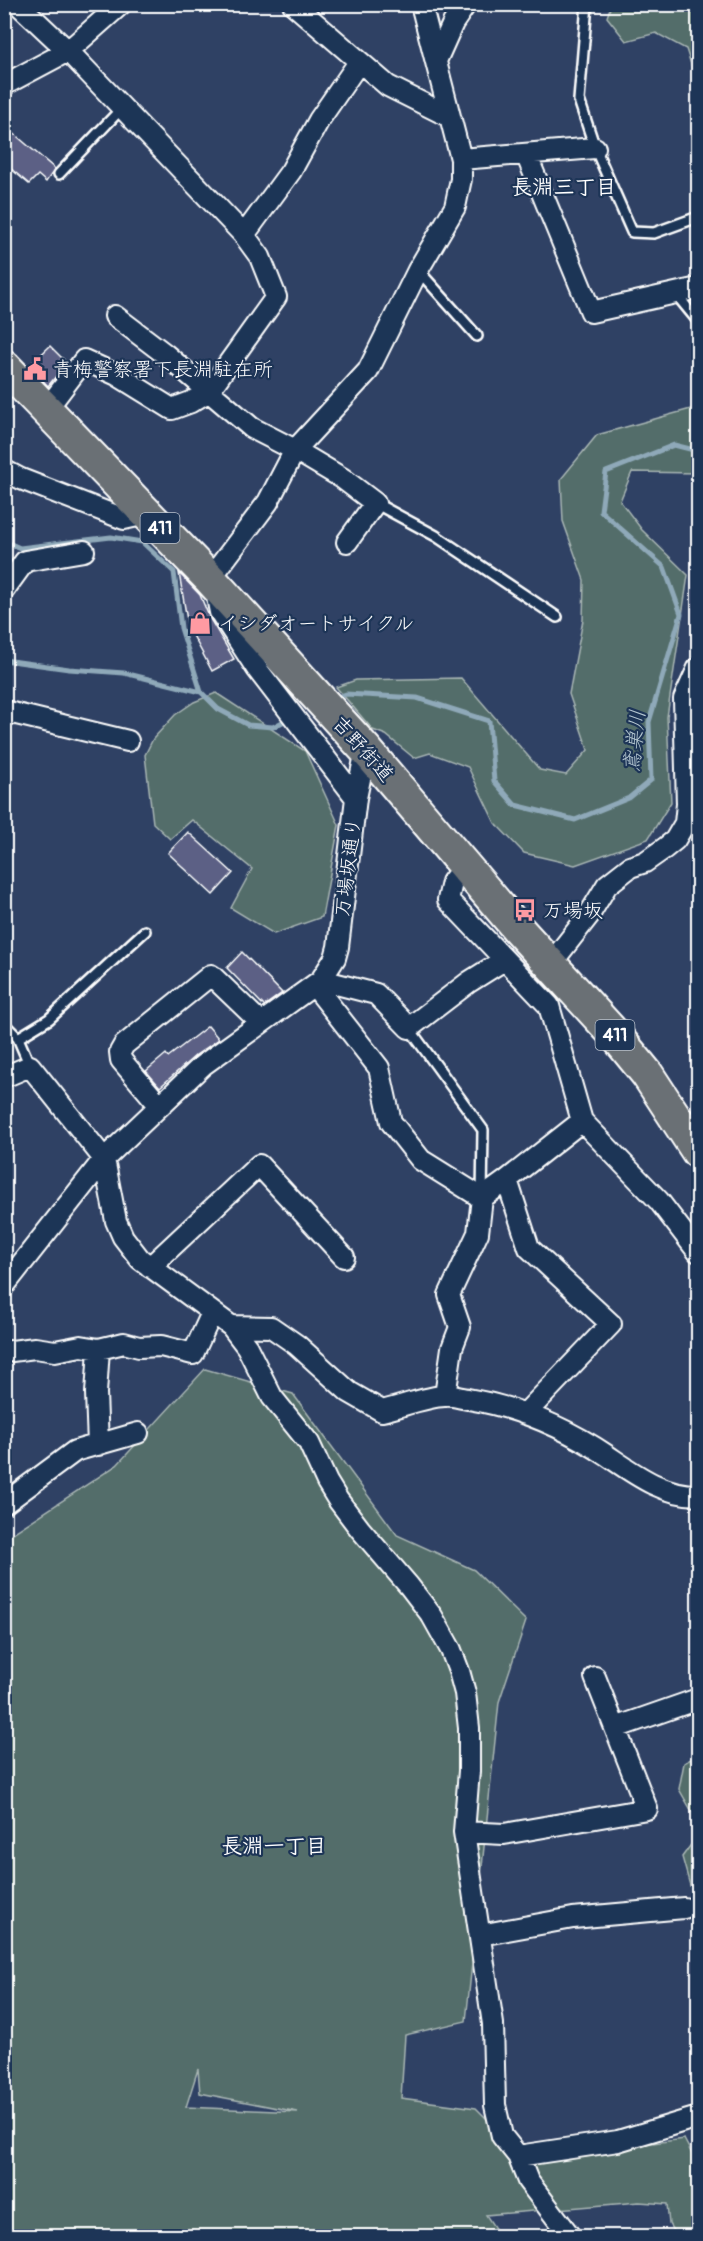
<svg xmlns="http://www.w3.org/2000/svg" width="703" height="2241" font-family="Pangolin,'Klee One',sans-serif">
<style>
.green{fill:#536d6a;stroke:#a9b6b4;stroke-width:1.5;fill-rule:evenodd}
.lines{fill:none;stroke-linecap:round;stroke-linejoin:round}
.stream{stroke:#8fa9b9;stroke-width:5}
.building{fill:#5b6185;stroke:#fff;stroke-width:1.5}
.service-casing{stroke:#fff;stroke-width:14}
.minor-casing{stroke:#fff;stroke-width:24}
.trunk-casing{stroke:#fff;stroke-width:36}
.service{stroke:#1d3557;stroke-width:9}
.minor{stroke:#1d3557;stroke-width:20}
.trunk{stroke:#6a7074;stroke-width:32}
.labels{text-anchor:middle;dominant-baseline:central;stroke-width:4.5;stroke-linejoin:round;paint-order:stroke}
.shield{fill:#1d3557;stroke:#bbc2cd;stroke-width:1.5}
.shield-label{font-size:18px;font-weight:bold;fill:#fff}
.poi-label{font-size:20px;fill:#fff;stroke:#1d3557;text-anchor:start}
.street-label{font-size:20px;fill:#fff;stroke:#1d3557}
.neighbourhood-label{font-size:21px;font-weight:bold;fill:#fff;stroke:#1d3557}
.water-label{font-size:21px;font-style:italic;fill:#b4c6d0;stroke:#1d3557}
</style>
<rect width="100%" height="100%" fill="#2f4164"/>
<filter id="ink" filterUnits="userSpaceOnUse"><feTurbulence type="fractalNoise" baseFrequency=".0167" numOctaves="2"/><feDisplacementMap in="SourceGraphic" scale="12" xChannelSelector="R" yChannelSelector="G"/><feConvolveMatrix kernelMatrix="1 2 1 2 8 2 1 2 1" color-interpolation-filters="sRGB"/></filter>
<g filter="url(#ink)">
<!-- green -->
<path class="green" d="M611,5H698V86L686,49L656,33L626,41L607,17Z
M698,407V473L632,472L620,501L642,530L688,575L667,717L671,802L648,839L575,865L524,853L495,823L468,767L430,753L414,758L386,735L373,730L336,687L356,680L461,678L540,770L566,775L588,750L569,694L583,620L584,580L563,521L561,479L597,435Z
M216,693L305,751L339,825L322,917L274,934L231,908L252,869L192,820L170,839L153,823L145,755L153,739L175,715L194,702Z
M205,1369L293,1394L397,1535L474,1570L526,1621L499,1702L466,2021L405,2035L401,2098L476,2108L527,2159L684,2139L693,2156L698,2153V2236H676L669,2224L667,2204L639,2202L486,2215L500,2236H5V1534L10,1535L117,1465ZM198,2069L200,2093L298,2112L186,2107Z
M698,1755V1822L679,1789L684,1763Z
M698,1835V1914L682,1857Z"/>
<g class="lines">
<!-- stream -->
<path class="stream" d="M4,541L20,548L111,537L142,542L174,572L181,628L201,692
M4,660L69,669L124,673L201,692L218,709L248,725L273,727L290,718
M334,698L346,694L417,698L489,721L494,781L515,805L575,820L629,798L651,780L649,722L681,614L664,567L601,511L606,472L674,445L698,451"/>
</g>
<!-- building -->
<path class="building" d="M4,125L55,169L46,182L38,175L29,184L4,163Z
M50,346L67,363L48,386L29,366Z
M179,573L200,595L210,619L234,659L212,671L188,626Z
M188,832L233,873L213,895L168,853Z
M242,952L282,993L264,1006L227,968Z
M208,1026L219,1039L196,1055L160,1087L146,1071L166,1054L168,1057Z"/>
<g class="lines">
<!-- service casing -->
<g class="service-casing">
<path id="service" d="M587,4L579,100L595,148L632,232L654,233L698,217
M59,174L122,108
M418,270L477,336
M675,293L698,321
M375,503L436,536L557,617
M4,1024L18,1038
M409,1028L483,1130L482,1197
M30,1066L18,1038L49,1019L145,931"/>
</g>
<!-- minor casing -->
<g class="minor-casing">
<path id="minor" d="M18,4L68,51L244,235L260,257L276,297L208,392L191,402L172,409L117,375L84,360L46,410
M293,4L388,86L450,117
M436,61L453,23L466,4
M4,85L68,51L121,4
M526,154L591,312L698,288
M461,159L595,148
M244,235L291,171L319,120L359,62
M115,316L165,354L252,428L295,450L342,478L375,503L347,542
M4,470L21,479L124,519L146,514
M210,579L268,502L295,450L368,371L418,270L455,207L461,179V159L421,4
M4,590L25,561L84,551
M216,592L220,612L257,669L356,798
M4,711L128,741
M464,866L452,882L448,900L549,1006L582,1121L659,1201L698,1252
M550,965L589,915L607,885L630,867L645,862L665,848L675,840L685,823L687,804L684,699L698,668
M321,980L335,958L338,947L356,798L366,750
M314,985L379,1068L391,1122L421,1160L482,1198
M4,1077L30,1066L104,1159L116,1221L123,1237L140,1259L231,1326L271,1327L297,1345L349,1392L382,1411C400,1407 428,1396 445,1396C452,1395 460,1398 468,1399C517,1407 566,1428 608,1456C636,1475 663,1495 698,1495
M160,1106L121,1060L120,1052L124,1045L211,975L260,1022
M150,1267L259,1165L344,1257
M4,1286L104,1159L203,1065L321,980L376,994L409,1028L469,982L504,960
M231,1326L247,1347L272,1397L309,1443L327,1482L338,1500L360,1529L409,1586L432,1616L451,1650L459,1671L465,1693L469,1728V1771L464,1832L493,2024L495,2105L502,2136L518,2156L528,2181L570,2236
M4,1352L35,1348L55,1351L81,1346L99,1349L124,1343L139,1347L161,1346L193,1354L212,1313
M445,1396L452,1348L460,1327L449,1295L478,1233L482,1198L507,1180
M525,1414L611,1324L529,1248L507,1180L582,1121
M98,1445L96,1393L99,1349
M5,1503L75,1451L138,1433
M615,1728L698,1699
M464,1832L504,1834L647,1809L595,1677
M480,1935L573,1918L684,1908
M518,2156L618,2141L698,2117"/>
</g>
<!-- trunk casing -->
<g class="trunk-casing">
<path id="trunk" d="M4,366L210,579L366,750L518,929L616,1036L647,1074L698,1152"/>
</g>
<!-- service -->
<use href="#service" class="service"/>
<!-- minor -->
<use href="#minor" class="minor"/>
<!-- trunk -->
<use href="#trunk" class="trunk"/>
</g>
</g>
<!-- icons -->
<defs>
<g id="civic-bare" transform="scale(1.8)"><path d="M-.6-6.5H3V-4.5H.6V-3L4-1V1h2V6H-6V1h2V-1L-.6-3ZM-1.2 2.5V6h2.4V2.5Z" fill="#ff9aa2" stroke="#1d3557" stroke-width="2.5" paint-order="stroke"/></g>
<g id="shop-bare" transform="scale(1.8)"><path d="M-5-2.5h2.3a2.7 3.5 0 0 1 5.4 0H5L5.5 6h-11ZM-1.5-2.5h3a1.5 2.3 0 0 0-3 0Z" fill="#ff9aa2" stroke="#1d3557" stroke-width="2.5" paint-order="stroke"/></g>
<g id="bus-bare" transform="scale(1.8)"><path d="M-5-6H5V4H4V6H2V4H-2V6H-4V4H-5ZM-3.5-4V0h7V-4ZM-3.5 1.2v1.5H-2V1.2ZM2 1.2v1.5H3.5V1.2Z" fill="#ff9aa2" stroke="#1d3557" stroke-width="2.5" paint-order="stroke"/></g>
</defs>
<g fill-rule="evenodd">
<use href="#civic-bare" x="35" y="369"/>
<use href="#shop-bare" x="200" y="623"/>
<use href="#bus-bare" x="525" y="910"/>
</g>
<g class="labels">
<!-- shield labels -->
<g class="shield">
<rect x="140.5" y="513" width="39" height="30" rx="4.5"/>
<rect x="595.5" y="1020" width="39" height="30" rx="4.5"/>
</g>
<g class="shield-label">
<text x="160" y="528">411</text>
<text x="615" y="1035">411</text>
</g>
<!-- poi labels -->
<g class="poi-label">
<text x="53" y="369">青梅警察署下長淵駐在所</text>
<text x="218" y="623">イシダオートサイクル</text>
<text x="543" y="910">万場坂</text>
</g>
<!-- street labels -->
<g class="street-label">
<text transform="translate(363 749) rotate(48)">吉野街道</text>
<text transform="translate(348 867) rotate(-83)">万場坂通り</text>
</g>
<!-- neighbourhood labels -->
<g class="neighbourhood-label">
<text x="564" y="187">長淵三丁目</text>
<text x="274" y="1846">長淵一丁目</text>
</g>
<!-- water labels -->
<g class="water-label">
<text transform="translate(635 741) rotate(-84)">鳶巣川</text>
</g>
</g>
<!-- margin -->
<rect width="703" height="2241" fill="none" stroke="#1d3557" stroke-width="24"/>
<rect x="12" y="12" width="679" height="2217" fill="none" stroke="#fff" stroke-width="2" filter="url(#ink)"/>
</svg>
